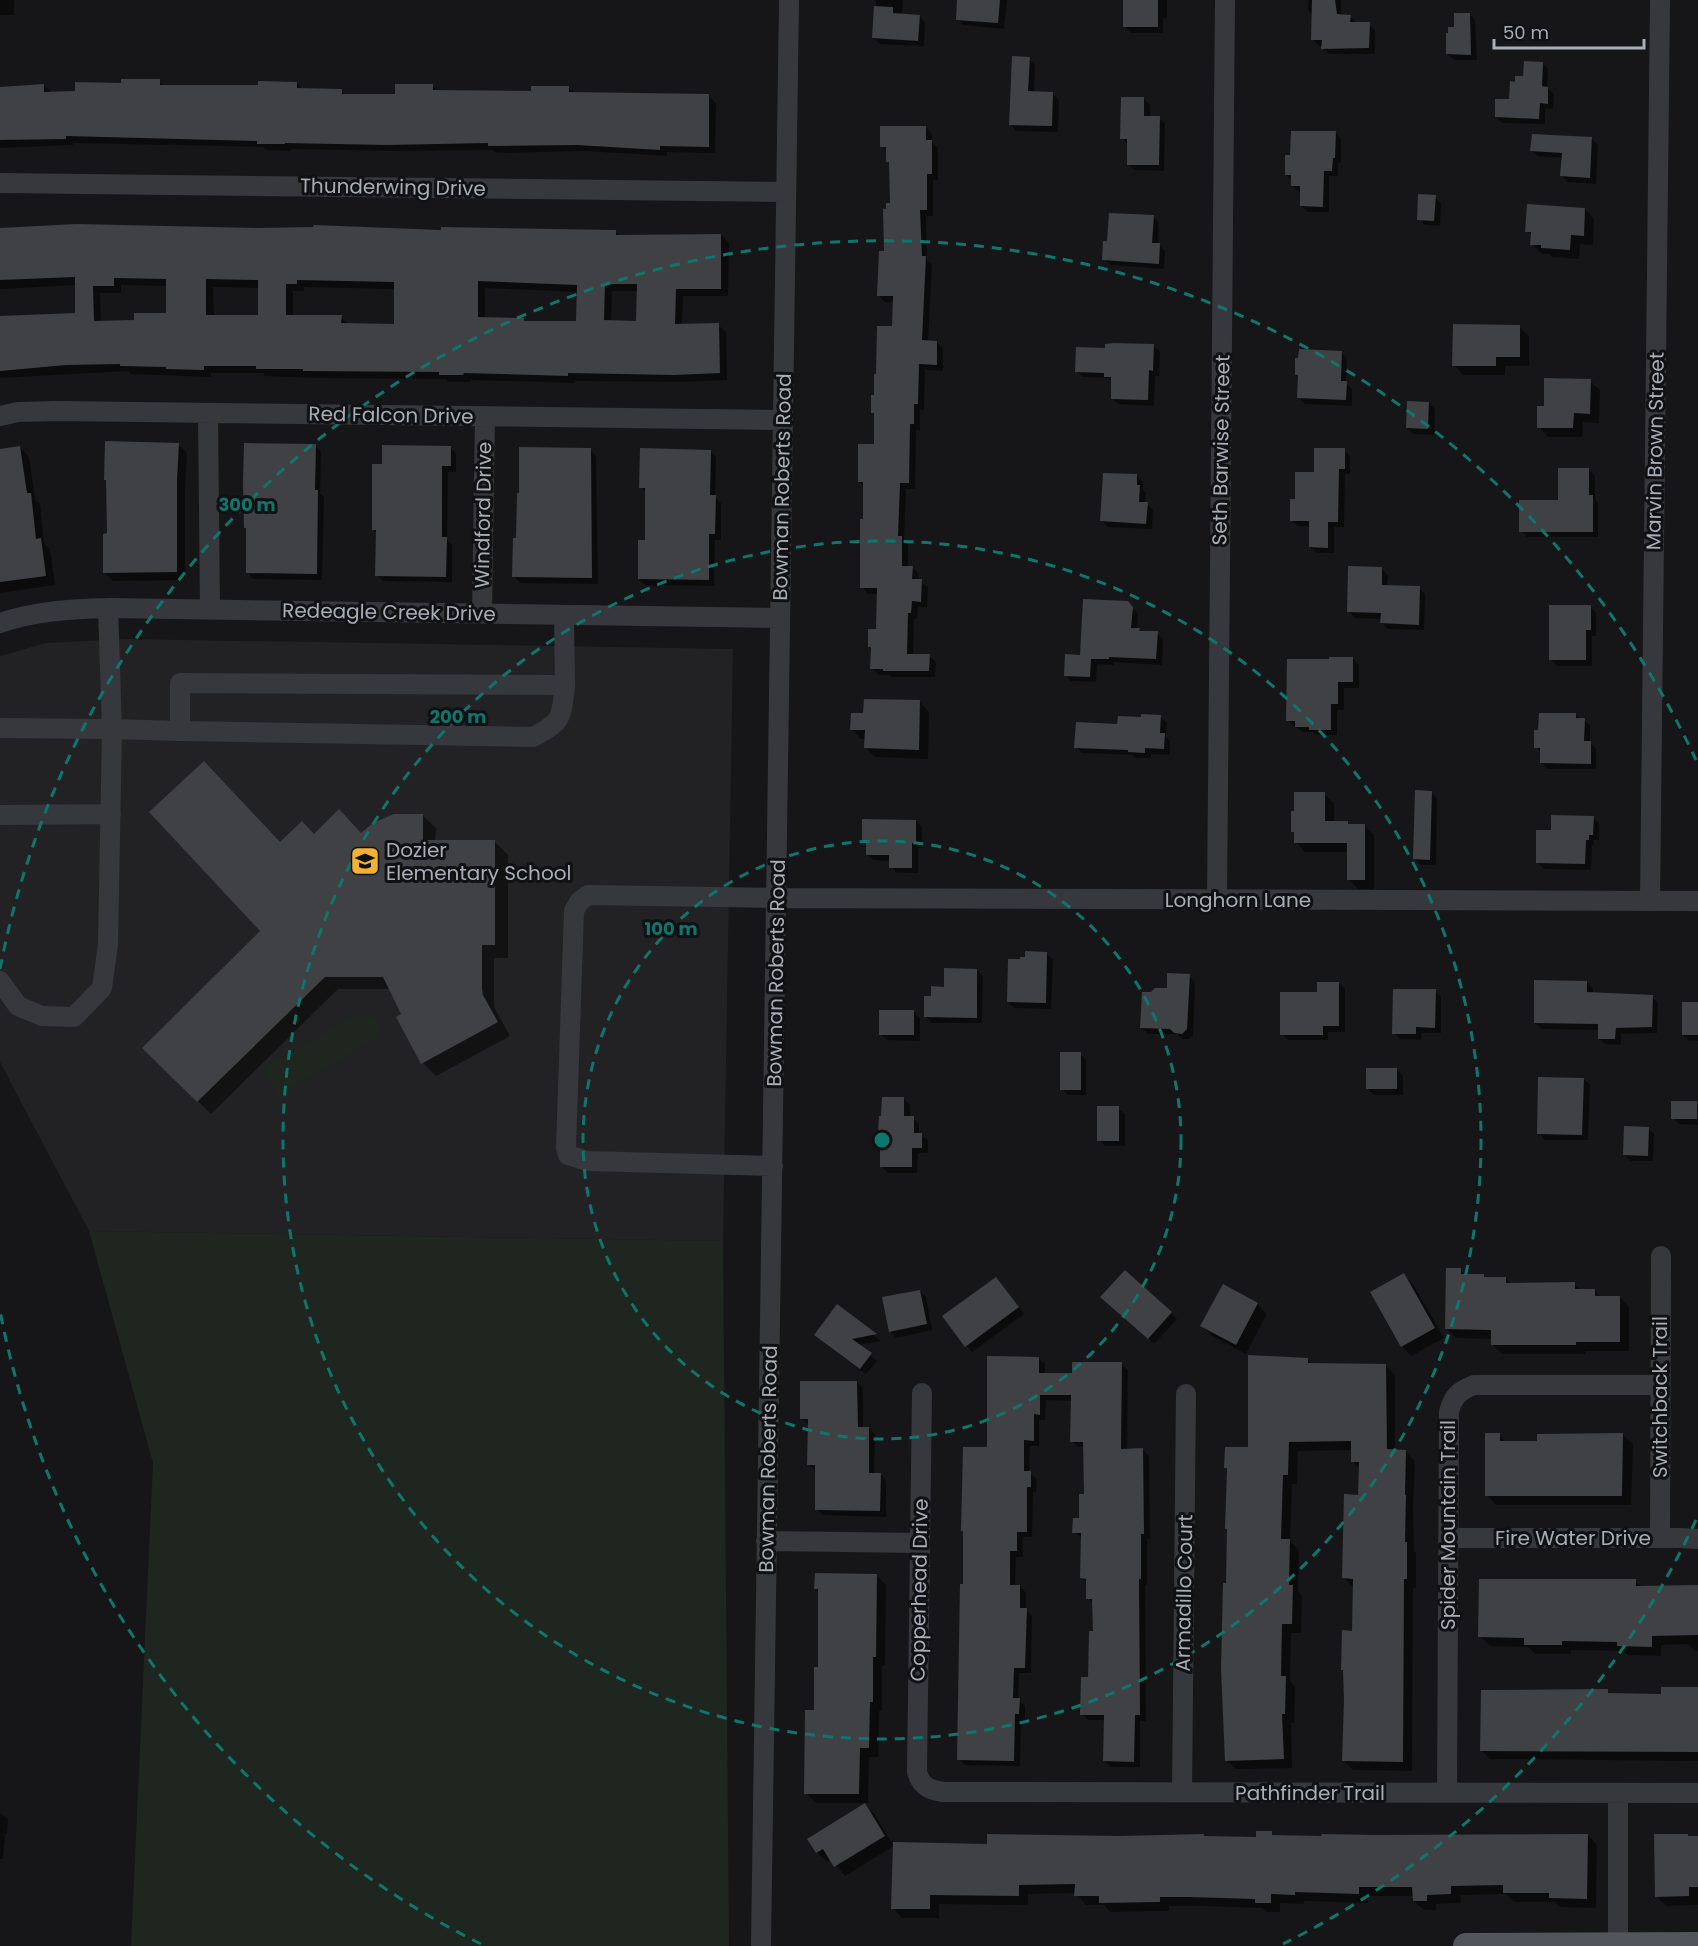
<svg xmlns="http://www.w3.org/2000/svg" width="1698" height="1946" font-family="Poppins,sans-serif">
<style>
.built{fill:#222225}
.green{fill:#1e261f}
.shadow{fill:#0007;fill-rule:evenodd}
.building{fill:#404145;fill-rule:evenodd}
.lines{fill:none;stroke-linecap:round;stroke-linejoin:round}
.minor{stroke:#37383d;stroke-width:20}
.major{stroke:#53555c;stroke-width:26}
.ring{fill:none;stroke:#0f766e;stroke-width:3;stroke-dasharray:10 8}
.labels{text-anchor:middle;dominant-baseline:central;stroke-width:6;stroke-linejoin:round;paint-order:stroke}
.street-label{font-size:20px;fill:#a8adb8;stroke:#111113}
.poi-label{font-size:20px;fill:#a8adb8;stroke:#111113;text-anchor:start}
.centre{fill:#0f766e;stroke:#111113;stroke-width:3}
.ring-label{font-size:18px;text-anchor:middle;font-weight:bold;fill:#0f766e;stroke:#111113;stroke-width:6;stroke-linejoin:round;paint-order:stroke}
</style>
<rect width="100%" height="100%" fill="#161618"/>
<!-- built -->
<path class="built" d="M126,639L733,649L723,1241L89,1231L0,1062V656L46,643Z"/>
<!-- green -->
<path class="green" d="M358,1014L375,1018L380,1027L379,1036L279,1095L265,1073L268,1065Z
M89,1231L723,1241L729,1946H131L153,1463Z"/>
<!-- shadow -->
<path class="shadow" d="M0,0H14V15H0Z
M873,0H903L902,15L919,16L925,22L924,46L880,44L873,38L876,1Z
M959,0H1007L1004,29L963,25L957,19Z
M1125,0H1167V18H1163V33H1131L1124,26Z
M1308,0H1341V14L1350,16L1356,22L1369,24L1375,30V54H1329L1323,48V46H1319L1312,39L1313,15L1308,10Z
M1469,14L1475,20L1477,60H1454L1447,54L1456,29Z
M1029,59L1035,65L1034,93L1053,94L1059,100L1058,132L1016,131L1010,124Z
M1542,63L1548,69L1547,88L1554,94L1553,109H1545V124L1502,123L1496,117L1510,101L1517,83Z
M159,81L165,87H259L297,83L303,90L341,91L346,95L396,96L433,86L439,92L533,93L569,88L575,94L709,96L716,103L715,153L667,152V156L585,151L496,153L493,150L395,151L291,149V151L266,150L263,147L73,143V145L0,148V88L43,85L51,92L76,93L123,84Z
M1144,99L1150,105V118H1159L1165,124L1164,171L1134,170L1128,164L1129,145L1122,138Z
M926,127L932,134V142L938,148V180H933V216H926L927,260L932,264L928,342H937L943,349V371L925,370L924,410H920V430H916L915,489H906L904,540L908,544V567H912L919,574V581L928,587L927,607H918L917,619H914L913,656H929L936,662L935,677H891L889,675H878L872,668V649L870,646L877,630L878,594H868L862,587L864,487L860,482L876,445V416L873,412L893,328L894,302H885L878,295L885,253L888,210L892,204L891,164L888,162V152L882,146Z
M1335,132L1341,139V163H1338V176H1329V212H1308L1301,206V192H1299L1292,186V181L1286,175L1292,157Z
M1591,138L1598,145L1596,184L1568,182L1562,176L1563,158L1538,156L1532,150Z
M1435,197L1441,203L1440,226L1425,225L1419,219Z
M1585,209L1594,219L1593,245L1580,244L1579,259L1552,257L1549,254H1542L1532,244L1533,237L1527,231Z
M1153,216L1159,223L1158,244L1165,251L1164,269L1110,265L1104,259L1109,242Z
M0,229L615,232L620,236L721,235L729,243L728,296H683L682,325H718L726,332L727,380L682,382L575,381V383L471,380V382H448L446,379L312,378L265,376L263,373H211V377L130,374L128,371L0,378V320L77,314V285L0,289ZM121,285L168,286V315L135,321L101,322L100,293H121ZM213,287L260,288L259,316H214ZM304,287L396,289L395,325L348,324L341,317H293V291H304ZM485,288L578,292V323L526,322L523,320L485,319ZM612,291H638V323L611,322Z
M1519,327L1529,336V366H1505V375H1463L1454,365Z
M1154,346L1160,352L1159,376H1155L1154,406L1118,404L1112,398L1113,383L1108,378L1083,377L1076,371L1107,350Z
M1341,352L1347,358L1346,383L1352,389V406L1305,404L1299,398L1300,378L1296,375Z
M1590,381L1600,390L1599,423L1583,422L1582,437H1548L1539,427L1545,407Z
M1429,403L1435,409L1434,435L1413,434L1407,428Z
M178,444L187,453L185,491V580L113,581L104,572L108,535L107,482L105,479Z
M315,445L321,452L320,494L324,497L322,580L253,579L247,572L248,530L245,527Z
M20,447L29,457L35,499L40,504L44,544L50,549L55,585L0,593V450Z
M450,447L456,454V472H448L447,540L452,545V582L383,581L377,575L378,534L373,529Z
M590,449L596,456L598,584L520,583L514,576Z
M1344,450L1350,456V474H1345L1344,527H1334V553H1317L1310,547V526H1298L1291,520L1297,501L1316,474Z
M710,451L716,457L715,497L721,503V540H715L714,586L645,585L639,579L647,542V494L641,487Z
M1589,470L1595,476V499L1598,503V537H1527L1521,531L1559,502Z
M1137,476L1143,482V490L1146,493L1145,503L1153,510L1152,529L1108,527L1102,521Z
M1382,569L1388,575L1387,587L1419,588L1425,594L1424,630L1388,629L1382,623V619L1355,618L1349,612Z
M1127,602L1138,614L1137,630L1141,632L1157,633L1163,639L1162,665L1114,662V665L1097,664L1096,682L1071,681L1065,675Z
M1590,606L1596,613V636H1592V666H1557L1551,660Z
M1353,659L1359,665V688H1344V710H1337V735H1317L1314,732H1303L1294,726L1288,720Z
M920,702L929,712L928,759L875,757L866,748V739H861L852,729L865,715Z
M1576,715L1590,725V742L1596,749V769H1548L1542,763V753L1536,747Z
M1160,717L1167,723L1166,737L1170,741V755L1151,754V758H1135L1133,755L1082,753L1076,747L1118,726Z
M1431,792L1437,798L1436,865H1421L1415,859Z
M1324,794L1334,803V823L1365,826L1374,835V889H1358L1349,879V852H1305L1296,842V835L1292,831Z
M422,815L436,828L435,842H495L508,855V958H494V1003L495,1009L510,1036L436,1076L423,1063L398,1018L403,1015L390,989H338L211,1114L144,1048L262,932L281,844L314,836L361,835Z
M1593,817L1599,824V840H1594V845H1592L1591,870L1544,869L1537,862L1553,831Z
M916,821L922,827V848H918V873H897L891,867V861L873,860L867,854V846L863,842Z
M1046,953L1053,959L1051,1009L1014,1008L1008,1002L1022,961Z
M977,970L983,976L982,1023H932L925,1016L933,997Z
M1189,976L1195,982L1193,1035L1189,1039H1182L1177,1034H1148L1142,1028L1151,993L1168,989Z
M1587,982L1593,989V994L1652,996L1658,1003L1657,1033L1621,1034V1045L1605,1044L1599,1038L1600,1030L1542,1029L1535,1023Z
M1339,983L1345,989V1032H1328V1040H1288L1282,1034L1319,994Z
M1435,991L1441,997V1033H1422L1421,1040L1400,1039L1394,1033Z
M1698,1003V1041H1689L1683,1034Z
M914,1012L920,1018V1041L887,1040L880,1034Z
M1080,1054L1086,1060V1095H1068L1062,1089Z
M1397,1070L1403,1076V1095H1374L1368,1089Z
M1584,1079L1590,1085L1588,1140H1545L1539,1133Z
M904,1099L910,1105V1118H913L919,1124V1134L928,1140V1153H918L917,1173H888L882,1167V1151L877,1146L880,1134Z
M1697,1103L1698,1125L1679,1124L1673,1118Z
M1118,1108L1125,1114V1146H1105L1099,1140Z
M1648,1128L1654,1134L1653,1161H1631L1624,1155Z
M1460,1270L1466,1276H1484L1487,1279H1506L1512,1285L1574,1284L1581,1290H1594L1601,1297H1620L1629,1307V1351H1585V1354H1502L1492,1344V1339L1456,1338L1446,1328Z
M1404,1275L1413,1284L1444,1338L1411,1356L1402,1346Z
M1002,1285L1024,1314L972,1352L966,1346Z
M1224,1286L1257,1304L1267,1314L1246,1354L1212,1336L1202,1326Z
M920,1291L926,1297L932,1330L896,1338L890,1331Z
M1109,1303L1171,1313L1177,1319L1154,1344Z
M837,1306L881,1341L858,1345L877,1361L866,1374L822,1341Z
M1038,1358L1045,1364V1375H1074L1121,1364L1128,1370L1127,1450H1143L1149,1456L1150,1539H1147V1585H1145L1146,1721H1140V1767H1111L1105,1761V1720H1088L1082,1714L1089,1679L1095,1633L1094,1604L1088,1598V1584L1082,1578V1538L1074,1532L1081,1520L1085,1496L1084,1447H1078L1072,1441V1401L1046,1400L1045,1420H1039V1446H1030L1029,1472L1037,1479L1036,1492H1033L1032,1537H1023V1557H1016L1015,1586H1020L1026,1593V1610L1032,1616L1031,1673H1019L1018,1699L1025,1706V1720H1021L1020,1766L965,1765L959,1759L964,1586L965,1533L962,1530L988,1449Z
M1307,1359L1312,1364L1385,1365L1395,1375V1451H1405L1415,1461L1413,1505L1414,1551L1416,1553V1588H1413L1412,1771L1353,1770L1343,1760L1345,1672L1342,1670L1354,1632L1353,1587L1344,1578L1360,1496V1469L1352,1461V1450L1298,1451L1297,1484H1292L1290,1541L1299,1550L1298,1592L1302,1596L1301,1633H1291L1290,1681L1295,1687L1294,1723H1291L1292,1768L1236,1769L1226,1760L1228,1469L1226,1467L1249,1449Z
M857,1382L863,1388V1428H869L875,1434L874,1474H880L886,1480V1517L823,1515L816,1509L817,1471L809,1465V1425L802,1419Z
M1499,1435L1507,1443H1538L1623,1435L1633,1444L1631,1505H1496L1487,1495Z
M876,1575L886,1585L885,1666H882V1711H879L878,1757H869L868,1803H816L806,1793L819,1668L820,1593L816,1589Z
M1635,1581L1642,1587L1698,1586V1651H1695L1688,1644L1661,1645V1656L1628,1655L1624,1651L1571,1650V1654H1535L1528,1647L1490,1646L1480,1636Z
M1698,1689V1761L1490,1759L1481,1750L1607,1691L1611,1694L1663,1695Z
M865,1805L875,1815L894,1846L845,1876L831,1859L827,1862L817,1852Z
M0,1813L8,1819L7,1834H5L3,1859H0Z
M1271,1833L1275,1837L1588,1835L1597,1845L1596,1908L1560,1907L1555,1902H1514L1506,1894L1460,1895L1461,1903L1436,1904V1910H1424L1414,1901V1896H1368V1903L1304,1901V1904L1280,1903V1912H1266L1262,1908L1201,1906H1169V1911L1110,1912L1104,1905H1086L1076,1893L1028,1894V1905L939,1904V1918H902L893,1908L988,1845L1120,1837L1203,1835L1206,1838L1258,1839Z
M1698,1837V1905L1666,1906L1656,1896Z"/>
<!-- building -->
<path class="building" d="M957,0H1000L998,23L956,20Z
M1123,0H1158V27H1123Z
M1312,0H1335L1337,14L1351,15L1350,22H1370L1369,48L1321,49L1322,40H1311Z
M874,6L893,7V13L920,15L918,41L872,38Z
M1454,13H1470L1471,55L1446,54V33H1448V27H1454Z
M1012,56L1030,57L1028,91L1053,92L1052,126L1009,125Z
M1524,61L1543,62L1542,86L1548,87V104L1540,103L1539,119L1495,117V99H1509L1510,81L1515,82V76H1523Z
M121,79H160V85H258V81L297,82V88L342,89V94H395V84H433V90L531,91V86H569V92L709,94V147L660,146V150L577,145L488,146V143L387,145L285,143V144H257V141L66,136V139L0,140V87L44,84V92L75,91V82L121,83Z
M1121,97H1144V116H1160L1159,165H1127V139H1120Z
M880,126H926V140H932V174H927V210H920L922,256H926L922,340L937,341V365L919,364L918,404H914V424H910L909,483H900L898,536H902V566H913L912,579H922L921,602L912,601L911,613H908L907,654H930L929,671H883V669H870L871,647H868V629H876L877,588H860V519H863V482H858V444H874V413H871V395H874V374H876L877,326H892L893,296H877L879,251H884L883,209H886V203H890L889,162H886V147H880Z
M1291,131H1336L1335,158H1333L1332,171H1324L1323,207L1300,206V186H1291V175H1285V155H1290Z
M1532,134L1592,137L1590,178L1560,176L1562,153L1530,151Z
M1418,194L1436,195L1434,221L1417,220Z
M1527,204L1585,208L1584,236L1571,235L1570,250L1541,248V245H1530L1531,232H1525Z
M1109,213L1154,215L1152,243H1160L1159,264L1102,260L1103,241H1107Z
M76,224L259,228L313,227L314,225L441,230V227L616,230V235L721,234V289H676L675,324L719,323L720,373L674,375L568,373V376L464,373L463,375H439V372L303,371V369H256V366H204V370L166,369V367L120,366V364L66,365L0,371V316L75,313V277L0,280V228ZM114,278L166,279V313H134V320L94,321L93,286H114ZM206,279L258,280V315H206ZM297,280L394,282V324L341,323L342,315H286V284H297ZM478,281L577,285L576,321H524V318L478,317ZM605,284H637L636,321L604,320Z
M1453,324L1520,325V357H1496V366H1452Z
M1113,343L1154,344L1153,371L1149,370L1148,400L1111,399V377H1104V373L1075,372L1076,347L1105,348V344Z
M1299,349L1342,351L1341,381H1347L1346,400L1297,398L1298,375H1295V358H1298Z
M1544,378L1591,379L1590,414L1574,413L1573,428H1537V406H1544Z
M1407,401L1429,402L1428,429L1406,428Z
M105,441L179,443L177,481V572L103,573V534L107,533L106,480H104Z
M244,443L316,444L315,490H318L317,574L246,573V528H244L243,482Z
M382,445L451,446V466H442V537H447L446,577L375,576L376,530H372V464H382Z
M20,446L27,493H31L36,539L41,538L46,576L0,582V449Z
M519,447L591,448L592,578L512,577L513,538H516L517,493H519Z
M640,448L711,450L710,495H716L715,534H709V580L638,579V540H645V488H639Z
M1314,448H1345V469H1339L1338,522H1328V548L1309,547V521H1290V499H1295V472H1314Z
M1558,468H1589V495H1593V532H1519V500H1558Z
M1103,473L1137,474V485H1140L1139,502H1148L1146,524L1100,521Z
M1348,566L1382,567V585L1420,586L1419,625L1380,623L1381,613L1347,612Z
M1083,599L1128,601L1133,607L1131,628H1140L1139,631H1158L1156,659L1109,657V659H1091L1090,677L1064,676L1065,654L1080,655Z
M1549,605H1591V630H1586V660H1549Z
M1329,657H1353V682H1338V704H1331V730H1309V727H1295V721H1286L1287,659H1329Z
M864,699L920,700L919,750L864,748L865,730H850L851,713H863Z
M1539,713H1576V718H1585L1584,741H1591V764L1540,763V748H1534V730H1538Z
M1141,714L1161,715L1160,733H1165L1164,749L1145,748V753L1128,752V750L1074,748L1076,722L1117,724L1118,716L1141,717Z
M204,761L280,842L302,821L314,834L339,809L361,833L373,823L394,814H423V840H495V945H482V989L483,995L498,1022L421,1064L396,1017L401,1014L383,977H325L197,1102L142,1048L260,931L149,812Z
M1415,790L1432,791L1430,860L1413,859Z
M1294,792H1325V821H1348V824H1365V880H1347V843H1294V832H1291V811H1294Z
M1551,815L1594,816L1593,835H1589V840H1586L1585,864L1536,863V830H1551Z
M862,819L916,820V843H912V868H889V855H866V842H862Z
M1025,951L1047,952L1046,1003L1007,1002L1008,959H1020V957H1025Z
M944,968L977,969V1018L924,1017V996H931V986L944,987Z
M1167,973L1190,974L1187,1029L1182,1034L1174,1033L1170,1029L1140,1028L1142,992H1151L1155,988H1167Z
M1534,980L1587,981V992L1653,995L1652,1027L1616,1028L1615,1039H1598V1024L1534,1023Z
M1317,982H1339V1026H1323V1035H1280V992H1317Z
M1393,989H1436L1435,1028L1416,1027V1034H1392Z
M1682,1002H1698V1035H1682Z
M879,1010H914V1035H879Z
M1060,1052H1081V1090H1060Z
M1366,1068H1397V1089H1366Z
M1538,1077L1584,1078L1582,1135L1537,1134Z
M882,1097H904V1116H914V1133H922V1148H912V1167H880V1147L875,1146L876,1133H878L879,1116H881Z
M1671,1101H1697V1119H1671Z
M1097,1106H1119V1141H1097Z
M1624,1126L1649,1127L1648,1156L1623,1155Z
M1446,1268H1461V1274H1484V1277H1506V1283L1575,1282V1289H1595V1296H1620V1342H1576V1345H1491V1330L1445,1329Z
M1125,1270L1172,1312L1148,1339L1100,1297Z
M1404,1273L1435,1328L1401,1347L1370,1292Z
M996,1277L1019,1307L965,1347L942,1316Z
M1223,1284L1258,1303L1236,1345L1200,1326Z
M920,1290L927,1324L889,1332L882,1297Z
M837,1304L877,1334L852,1339L872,1353L860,1369L814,1335Z
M1248,1355L1308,1358V1363L1386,1364L1387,1449L1406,1450L1405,1495H1406L1405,1542H1407V1579H1404L1403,1762L1342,1761L1344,1701L1343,1670H1341L1342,1630L1352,1631L1353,1579L1342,1578L1344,1494L1358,1495L1359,1462H1351V1441L1289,1442L1288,1475H1283L1281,1539H1290L1289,1585H1293L1292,1624H1282L1281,1676H1286L1285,1714H1282L1284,1759L1225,1761L1221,1669L1223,1583H1226L1227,1529H1225L1227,1468H1224L1225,1447H1248Z
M987,1356L1039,1357V1373H1072V1362H1122L1121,1449L1143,1448L1144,1534H1141V1579H1139L1140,1715H1135L1134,1762L1103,1761L1104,1715H1080L1081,1677H1088L1089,1631H1093L1092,1599H1086V1579L1080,1578L1081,1533H1072L1073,1518H1079V1494H1084L1083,1442H1070L1071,1395H1040V1415L1034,1414V1441L1024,1440V1471H1031V1487H1027V1532H1017V1551H1010V1585H1020V1608H1027L1025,1668H1014L1013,1698H1020L1019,1714H1015L1014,1761L957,1760L960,1584H963V1531H961L963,1447H987Z
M800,1381H857L858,1427H869V1473H881L880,1511L815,1510V1465H807L808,1419H800Z
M1485,1433H1500V1441H1537V1434L1623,1433L1622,1496H1485Z
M815,1573L877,1574L876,1657H873V1702H870L869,1748H860L859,1794H804L805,1710H814V1667H818V1589H814Z
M1479,1579H1636V1586L1698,1585V1635L1652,1636V1647L1617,1646V1642L1562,1641V1645H1524V1638L1478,1637Z
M1661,1687H1698V1752L1480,1751L1481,1690L1608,1689V1693L1661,1694Z
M865,1803L885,1836L834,1867L823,1849L816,1853L807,1839Z
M1256,1831H1272V1835L1321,1836L1322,1834L1375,1835L1588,1834L1587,1899L1549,1898V1893H1503V1885L1451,1886V1894L1427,1895V1901H1413L1412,1887H1359V1894L1295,1892V1895L1271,1894V1903H1255V1899L1190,1897H1160V1902L1099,1903V1896H1074L1075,1884L1019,1885V1896L930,1895V1909H891L893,1842L987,1844V1834L1120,1836L1204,1834V1836L1256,1837Z
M1654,1834H1688V1836H1698V1887H1689V1896L1655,1897Z"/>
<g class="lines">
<!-- minor -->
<path class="minor" d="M0,183L786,192
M208,413L210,609
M0,416L18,412L58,411L783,420
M482,613L485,416
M0,623C35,611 72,609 108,608L780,618
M0,728L112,729L108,608
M180,731L533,737C563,721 561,719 565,685
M0,815L111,814
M1217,900L1225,0
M1650,901L1660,0
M0,981L18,1006L42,1016L74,1017L102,988L108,944L112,729L180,731V683L565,685L564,615
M773,1166L587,1161L568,1155L566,1148L574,911L579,902L588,895L777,898L1698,901
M922,1393L917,1772C921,1786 929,1790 943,1792L1698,1793
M1448,1538H1680L1698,1539
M1660,1538L1661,1256
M766,1541L920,1543
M1182,1792L1186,1394
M1447,1793L1449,1412C1453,1396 1459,1391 1474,1385H1660
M1618,1945V1793
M761,1946L789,0"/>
<!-- major -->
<path class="major" d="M1466,1946L1698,1945"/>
</g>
<!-- distance rings -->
<g class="ring">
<circle cx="882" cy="1140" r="299"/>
<circle cx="882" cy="1140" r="599"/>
<path d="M1696 1520A898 898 0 0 1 1283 1944M481 1944A898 898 0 0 1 0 1311M0 969A898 898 0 0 1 1696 760"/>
</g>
<!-- icons -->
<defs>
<g id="school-square" transform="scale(1.5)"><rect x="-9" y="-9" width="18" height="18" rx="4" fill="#f2b134" stroke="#111113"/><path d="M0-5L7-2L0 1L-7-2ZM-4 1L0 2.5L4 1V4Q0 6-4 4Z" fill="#111"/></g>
</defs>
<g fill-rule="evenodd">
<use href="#school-square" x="365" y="861"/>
</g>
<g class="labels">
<!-- street labels -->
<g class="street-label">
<text transform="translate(393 187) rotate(1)">Thunderwing Drive</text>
<text transform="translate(391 415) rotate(1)">Red Falcon Drive</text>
<text transform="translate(1221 450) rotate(-89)">Seth Barwise Street</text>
<text transform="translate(1655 451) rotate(-89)">Marvin Brown Street</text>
<text transform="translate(782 487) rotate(-89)">Bowman Roberts Road</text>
<text transform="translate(483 515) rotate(-89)">Windford Drive</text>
<text transform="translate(389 612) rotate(1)">Redeagle Creek Drive</text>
<text x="1238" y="900">Longhorn Lane</text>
<text transform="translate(776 973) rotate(-89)">Bowman Roberts Road</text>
<text transform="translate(1660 1397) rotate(-90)">Switchback Trail</text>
<text transform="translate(768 1459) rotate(-89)">Bowman Roberts Road</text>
<text transform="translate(1448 1525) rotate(-90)">Spider Mountain Trail</text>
<text x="1573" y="1538">Fire Water Drive</text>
<text transform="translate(919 1590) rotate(-89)">Copperhead Drive</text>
<text transform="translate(1184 1593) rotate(-89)">Armadillo Court</text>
<text x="1310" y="1793">Pathfinder Trail</text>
</g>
<!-- poi labels -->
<g class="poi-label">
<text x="386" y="850">Dozier<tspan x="386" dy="23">Elementary School</tspan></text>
</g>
</g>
<circle cx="882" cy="1140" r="9" class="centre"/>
<g class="ring-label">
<text x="247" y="511">300 m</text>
<text x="458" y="723">200 m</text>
<text x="671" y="935">100 m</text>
</g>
<!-- scale -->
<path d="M1494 39v9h150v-9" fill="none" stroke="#a8adb8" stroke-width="3"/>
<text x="1503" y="39" font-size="18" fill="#a8adb8" stroke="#111113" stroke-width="4.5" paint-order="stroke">50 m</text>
</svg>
